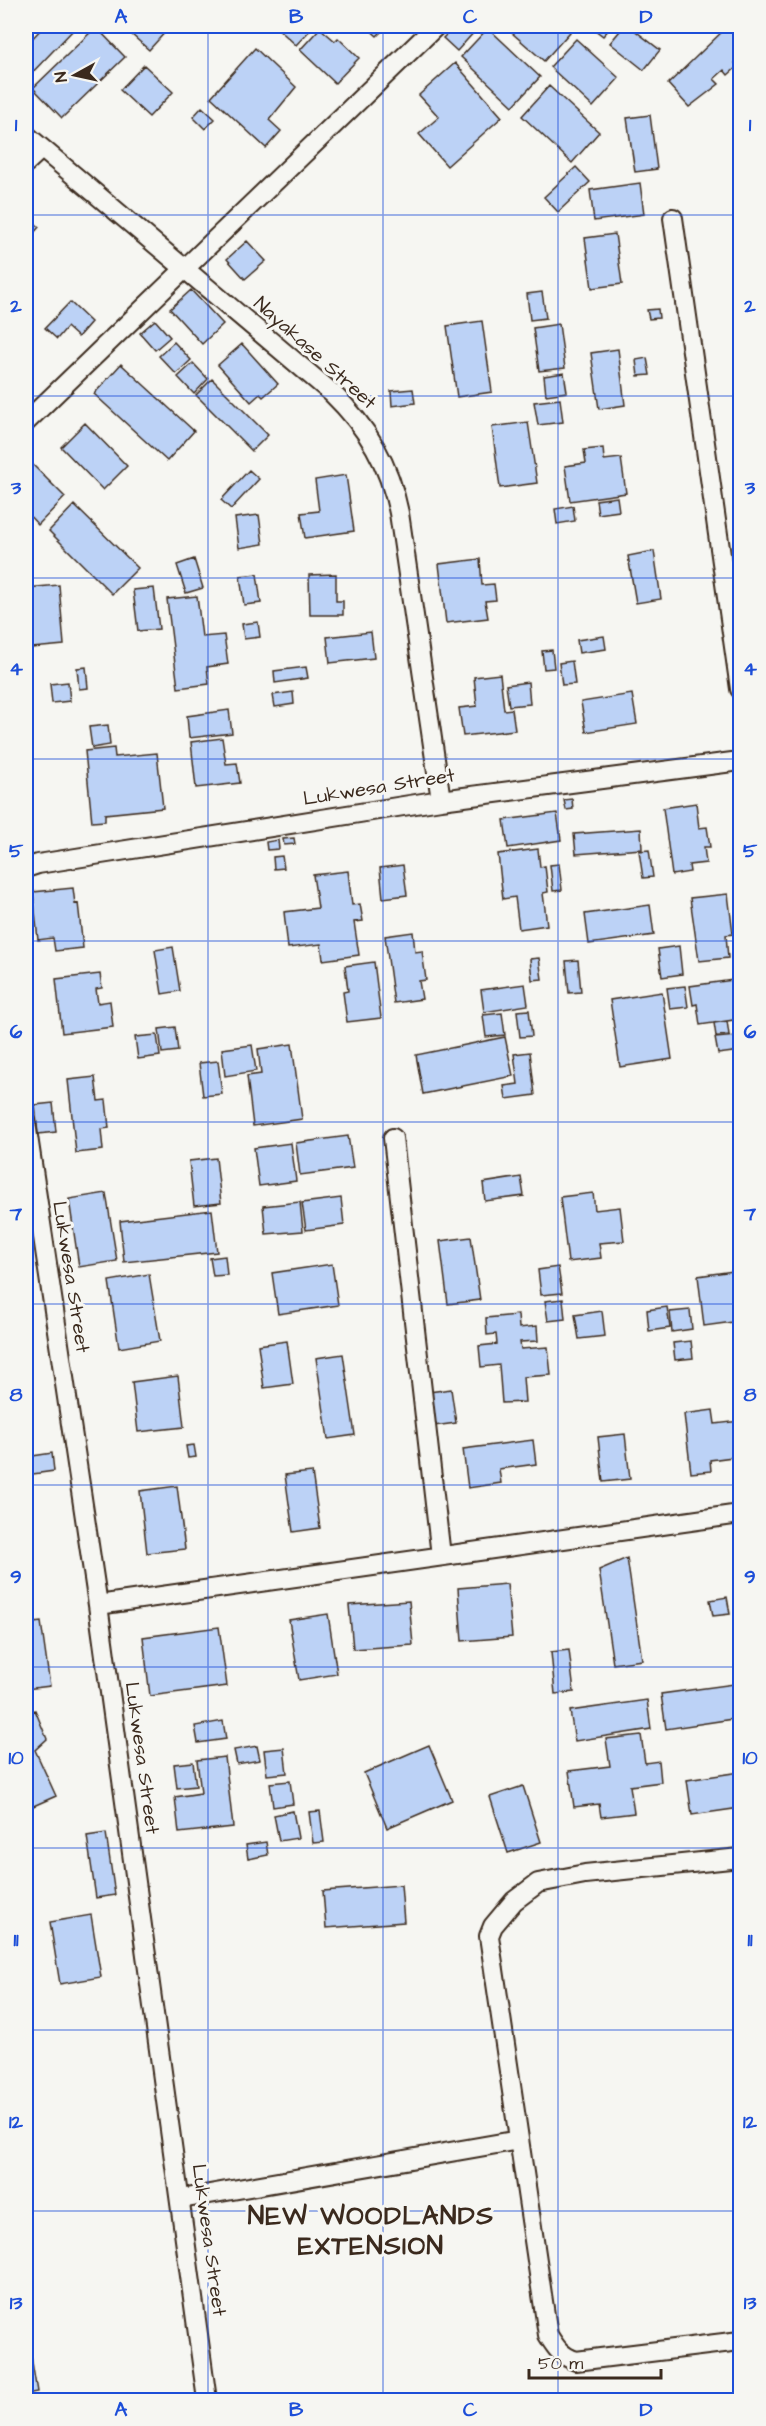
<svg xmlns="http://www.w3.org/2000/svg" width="766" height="2426" font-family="'Architects Daughter',sans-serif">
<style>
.building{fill:#bcd2f6;stroke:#3b2a1e;stroke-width:1.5}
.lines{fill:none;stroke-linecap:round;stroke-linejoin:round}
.street-casing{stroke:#3b2a1e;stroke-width:22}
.street{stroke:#f6f6f2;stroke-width:18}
.grid{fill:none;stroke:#1d4ed8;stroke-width:1.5;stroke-opacity:0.55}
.labels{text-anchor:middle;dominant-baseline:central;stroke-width:6;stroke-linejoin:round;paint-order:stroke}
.street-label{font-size:20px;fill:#3b2a1e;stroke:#f6f6f2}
.district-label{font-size:26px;font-weight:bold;letter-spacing:1.5px;fill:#3b2a1e;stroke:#f6f6f2}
.neatline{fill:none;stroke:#1d4ed8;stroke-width:2}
.grid-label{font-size:20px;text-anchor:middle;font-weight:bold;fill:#1d4ed8}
</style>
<rect width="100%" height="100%" fill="#f6f6f2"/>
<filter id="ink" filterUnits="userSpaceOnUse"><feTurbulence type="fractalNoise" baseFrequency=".0167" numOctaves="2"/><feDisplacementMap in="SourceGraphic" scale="12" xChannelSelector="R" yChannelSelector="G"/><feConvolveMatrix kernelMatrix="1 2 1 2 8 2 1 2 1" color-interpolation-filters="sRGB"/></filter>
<g filter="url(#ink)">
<!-- building -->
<path class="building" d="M44,26L76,27L29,76L26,73V45Z
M122,26H165L168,29L149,50Z
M275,26H314L296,45Z
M366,26H387L377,36Z
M455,26H472L476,30L457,51L443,38Z
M504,26H563L570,32L544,61Z
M590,26H612L603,36Z
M624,26H629L660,50L644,70L610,43Z
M96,27L125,57L62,118L33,88Z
M727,27L740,41V58L735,63L738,66L728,75L724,70L714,79L719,84L689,107L668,84Z
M320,28L335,41L338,38L359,58L335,83L300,50Z
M488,28L540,77L513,106L461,57Z
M576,39L619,78L593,107L550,67Z
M255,48L296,87L269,120L281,131L266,148L211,97Z
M455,63L502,117L447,166L419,134L439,117L419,95Z
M144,65L173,92L149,117L120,90Z
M549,86L599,132L572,163L522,116Z
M202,107L215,119L205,129L193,117Z
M650,115L657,169L635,172L627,118Z
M576,167L590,182L558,212L544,197Z
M640,183L644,214L594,221L590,190Z
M26,214L39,227L26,242Z
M615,234L622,284L592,288L585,238Z
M247,241L266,261L245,279L227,259Z
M191,290L223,324L202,344L170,309Z
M542,292L546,318L530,320L527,294Z
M70,302L91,322L78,337L67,327L57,339L45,328Z
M658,309L659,318L649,319L647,310Z
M155,320L170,337L155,350L140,333Z
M482,321L492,392L457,397L447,326Z
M559,324L565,368L539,371L533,328Z
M174,342L191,360L176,374L159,356Z
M242,344L278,384L263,397L260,394L251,402L218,365Z
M618,349L625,405L599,409L591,353Z
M647,358L650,375L638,376L636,360Z
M193,363L208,379L194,394L178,377Z
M121,364L194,431L167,461L94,394Z
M564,373L567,392L546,395L544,376Z
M212,379L268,435L252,451L196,395Z
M413,389L415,403L392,406L391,391Z
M560,399L563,422L538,425L534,402Z
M528,422L537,483L500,488L492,427Z
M85,423L127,466L103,490L61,447Z
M603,448L604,460L621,458L626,493L570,501L565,466L586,463L584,450Z
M31,463L65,497L38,525L26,512V469Z
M249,470L259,479L231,509L221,500Z
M346,475L354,531L305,538L301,513L319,511L315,480Z
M617,497L619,511L598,514L596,500Z
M74,505L138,568L112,594L49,531Z
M573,506L575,521L557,524L555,509Z
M259,515L263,544L239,548L235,518Z
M654,551L661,599L636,603L628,556Z
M194,559L203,588L186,593L177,565Z
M480,559L482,585L494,584L496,600L485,601L488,618L446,623L439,564Z
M257,574L261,603L244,605L240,576Z
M336,574V601H343V615H310L309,575Z
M59,585L64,645L32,648V639L26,640V588Z
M154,588L159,629L138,631L133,590Z
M197,596L202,637L224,635L228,664L207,667L209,684L178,688L167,599Z
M258,622L260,637L244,639L242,624Z
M371,632L374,658L330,663L327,637Z
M604,636L606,649L579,653L577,640Z
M552,650L554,668L544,669L542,651Z
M572,661L575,684L562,685L559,663Z
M86,667L88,688L79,689L77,668Z
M306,667L308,678L275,683L274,671Z
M500,674L504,710L512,709L515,730L463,736L459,708L477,706L474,677Z
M68,682L70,701L52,703L50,684Z
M528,682L530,704L509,706L506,685Z
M293,692L294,704L275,707L273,695Z
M632,694L637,724L586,732L581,702Z
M229,710L232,733L189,738L187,716Z
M108,725L110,745L92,748L89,727Z
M222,738L226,764L237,763L240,783L196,788L191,742Z
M114,748L115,757L157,753L163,808L105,814V821L92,822L85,751Z
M572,799L573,809L566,810L564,800Z
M696,803L699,828L707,827L710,847H704L706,863L689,865L690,872L672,875L663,808Z
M557,813L561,840L508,848L504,820Z
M641,829L642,849L576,854L574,834Z
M294,838L295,844L284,845L283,839Z
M278,840L279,849L267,850L266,842Z
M538,849L540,867L545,866L548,892L543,893L547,925L519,929L515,897L503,899L498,854Z
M649,850L653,877L643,878L639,851Z
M282,856L284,868L274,869L273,857Z
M559,864L562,890L553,891L550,865Z
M403,865L407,895L383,898L380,868Z
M348,871L352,905L360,904L363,921L354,922L359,955L323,960L321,944L288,948L284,912L318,908L313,875Z
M73,888L75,904L78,903L83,948L55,951L53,938L38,940L33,892Z
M728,894L733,934L726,935L728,958L699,961L690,898Z
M650,905L654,935L589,944L585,914Z
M413,932L415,952L422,951L426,980L419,981L422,999L394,1003L385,936Z
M679,946L682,974L662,977L658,949Z
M173,947L180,991L162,994L155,950Z
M539,958L542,979L532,980L530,959Z
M578,960L581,992L569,993L566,961Z
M374,962L381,1018L347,1022L343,992L348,991L345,966Z
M100,974L102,988L96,989L98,1003L110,1001L113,1027L62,1033L56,979Z
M740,979V1019L700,1025L697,1004L693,1005L690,986Z
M26,983H33L34,996L26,997Z
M525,984L528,1005L484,1012L481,990Z
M685,986L688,1007L670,1009L667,988Z
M662,992L672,1059L620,1067L610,1000Z
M529,1010L532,1036L520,1037L517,1011Z
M502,1013L505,1035L486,1037L483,1015Z
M727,1021L729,1035L716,1036L714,1023Z
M175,1027L178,1051L162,1053L159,1029Z
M157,1035L160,1056L138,1059L135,1037Z
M737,1036L740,1051L718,1054L715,1038Z
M505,1037L513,1076L423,1094L416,1055Z
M292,1044L302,1119L253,1126L247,1076L261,1074L258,1049Z
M252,1045L256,1071L225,1076L222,1049Z
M530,1052L535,1095L506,1099L504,1086L518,1084L514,1054Z
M218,1061L222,1094L203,1096L199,1063Z
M95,1077L98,1101L106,1100L109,1128L101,1129L103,1150L76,1153L68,1080Z
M53,1103L56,1132L38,1134L35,1105Z
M348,1136L353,1168L300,1175L296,1143Z
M291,1143L296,1181L259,1186L254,1148Z
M216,1158L221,1203L194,1206L189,1161Z
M521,1177L524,1196L485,1201L483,1183Z
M106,1193L117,1261L79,1267L69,1199Z
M593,1193L595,1210L620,1207L624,1241L599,1243L601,1258L568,1262L560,1197Z
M341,1198L344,1225L306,1230L302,1203Z
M300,1202L303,1231L266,1234L263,1206Z
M212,1210L217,1252L124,1262L120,1221Z
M471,1237L480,1300L448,1304L440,1241Z
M225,1256L227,1275L213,1276L210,1258Z
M332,1264L338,1305L278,1314L272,1273Z
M558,1267L562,1293L541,1295L538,1270Z
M740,1270V1321L704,1326L698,1276Z
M149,1274L160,1341L119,1348L109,1281Z
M563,1299L565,1319L548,1321L545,1301Z
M667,1307L670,1328L649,1331L647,1310Z
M690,1310L692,1329L672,1332L670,1312Z
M602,1311L605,1336L579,1339L575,1315Z
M518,1315L519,1328L537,1326L538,1341L520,1342L521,1349L548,1347L551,1375L523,1377L525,1402L502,1403L499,1365L481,1367L479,1346L497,1344L496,1334L487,1335L486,1318Z
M287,1341L293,1384L264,1388L258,1345Z
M691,1341L693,1358L675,1360L673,1343Z
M343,1354L355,1435L328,1439L316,1358Z
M178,1376L184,1427L138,1432L132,1382Z
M451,1389L456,1423L434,1426L429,1392Z
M713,1410L715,1424L740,1421V1456L710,1460L711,1471L691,1473L684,1414Z
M625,1434L630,1479L603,1482L598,1437Z
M533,1440L536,1464L499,1469L501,1483L468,1488L463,1449Z
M194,1445L196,1457L188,1458L186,1446Z
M52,1453L54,1471L26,1475V1457Z
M312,1472L320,1528L293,1532L285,1475Z
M177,1486L185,1549L147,1553L140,1491Z
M26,1549L30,1586H26Z
M627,1558L642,1660L613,1664L599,1570Z
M507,1584L512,1637L462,1641L458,1588Z
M727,1597L730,1614L713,1616L710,1600Z
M409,1601L413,1645L353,1649L349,1605Z
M328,1614L337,1674L299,1680L289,1620Z
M41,1622L50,1686L26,1689V1624Z
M219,1627L227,1686L150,1696L143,1637Z
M569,1650L574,1692L555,1694L551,1652Z
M734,1684L739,1718L666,1729L661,1694Z
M647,1700L651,1729L575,1741L570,1711Z
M35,1710L47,1739L35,1750L56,1796L29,1808L26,1799V1714Z
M223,1721L226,1739L198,1743L195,1726Z
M641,1735L645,1763L659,1761L661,1782L630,1786L634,1813L601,1817L599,1804L574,1807L569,1771L610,1766L606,1739Z
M429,1745L452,1800L387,1828L364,1773Z
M257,1746L260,1760L237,1764L234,1750Z
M284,1748L287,1773L267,1775L264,1750Z
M225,1757L233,1827L179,1833L175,1797L201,1793L197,1760Z
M193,1762L196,1786L177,1788L174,1764Z
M740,1772V1808L692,1815L687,1780Z
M290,1781L293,1804L273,1807L270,1783Z
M523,1786L541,1842L508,1853L490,1797Z
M293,1811L298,1838L279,1841L274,1815Z
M320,1811L324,1842L313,1843L309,1812Z
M106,1833L115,1895L96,1898L87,1836Z
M266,1842L268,1855L248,1859L246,1845Z
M401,1885L404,1922L326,1928L323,1891Z
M91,1915L101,1977L60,1984L50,1922Z
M30,2350L37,2392L26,2394V2351Z"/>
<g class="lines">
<!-- street casing -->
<g class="street-casing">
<path id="street" d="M26,135L332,393C368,428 389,464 399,513L441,800
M26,163L41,149
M673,218L740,689
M26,422L436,26
M26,868L38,864L441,800L740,761
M26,1123L98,1605L207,2400
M393,1138L441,1556
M98,1605L740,1514
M740,1858L585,1874L538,1883L514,1901L493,1926L489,1936L548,2335C556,2348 561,2356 576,2361L740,2341
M181,2199L519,2140"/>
</g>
<!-- street -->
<use href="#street" class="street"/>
</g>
</g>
<!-- grid -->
<path class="grid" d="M208,26V2400M383,26V2400M558,26V2400M26,215H740M26,396H740M26,578H740M26,759H740M26,941H740M26,1122H740M26,1304H740M26,1485H740M26,1667H740M26,1848H740M26,2030H740M26,2211H740"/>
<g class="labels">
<!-- street labels -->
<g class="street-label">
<text transform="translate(315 353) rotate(42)">Nayakase Street</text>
<text transform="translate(379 787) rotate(-9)">Lukwesa Street</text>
<text transform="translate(71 1277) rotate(81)">Lukwesa Street</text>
<text transform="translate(142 1758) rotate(82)">Lukwesa Street</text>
<text transform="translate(209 2240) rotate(82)">Lukwesa Street</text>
</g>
<!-- district labels -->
<g class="district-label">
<text x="371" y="2216">NEW WOODLANDS<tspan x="371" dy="30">EXTENSION</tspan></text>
</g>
</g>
<!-- margin -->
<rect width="766" height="2426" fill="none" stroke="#f6f6f2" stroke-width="66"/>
<!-- north arrow -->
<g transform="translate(75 75) rotate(262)" stroke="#f6f6f2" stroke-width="4.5" paint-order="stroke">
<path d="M0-4.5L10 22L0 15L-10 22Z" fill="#3b2a1e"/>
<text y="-9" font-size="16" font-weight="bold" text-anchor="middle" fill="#3b2a1e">N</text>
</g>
<!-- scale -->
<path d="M529 2369v9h132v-9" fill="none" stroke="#3b2a1e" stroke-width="3"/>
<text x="538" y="2369" font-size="18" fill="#3b2a1e" stroke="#f6f6f2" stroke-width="4.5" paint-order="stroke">50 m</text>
<rect x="33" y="33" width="700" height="2360" class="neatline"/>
<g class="grid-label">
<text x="121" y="23">A</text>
<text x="296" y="23">B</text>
<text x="470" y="23">C</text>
<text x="646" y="23">D</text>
<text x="16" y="131">1</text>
<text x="750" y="131">1</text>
<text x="16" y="312">2</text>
<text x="750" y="312">2</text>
<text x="16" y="494">3</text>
<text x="750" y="494">3</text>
<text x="16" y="675">4</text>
<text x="750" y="675">4</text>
<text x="16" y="857">5</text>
<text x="750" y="857">5</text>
<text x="16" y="1038">6</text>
<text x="750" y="1038">6</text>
<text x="16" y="1220">7</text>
<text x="750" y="1220">7</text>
<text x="16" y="1401">8</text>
<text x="750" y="1401">8</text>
<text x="16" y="1583">9</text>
<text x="750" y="1583">9</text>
<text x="16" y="1764">10</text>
<text x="750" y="1764">10</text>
<text x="16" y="1946">11</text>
<text x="750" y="1946">11</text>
<text x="16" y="2128">12</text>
<text x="750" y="2128">12</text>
<text x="16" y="2309">13</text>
<text x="750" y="2309">13</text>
<text x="121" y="2416">A</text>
<text x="296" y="2416">B</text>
<text x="470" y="2416">C</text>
<text x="646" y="2416">D</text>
</g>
</svg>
